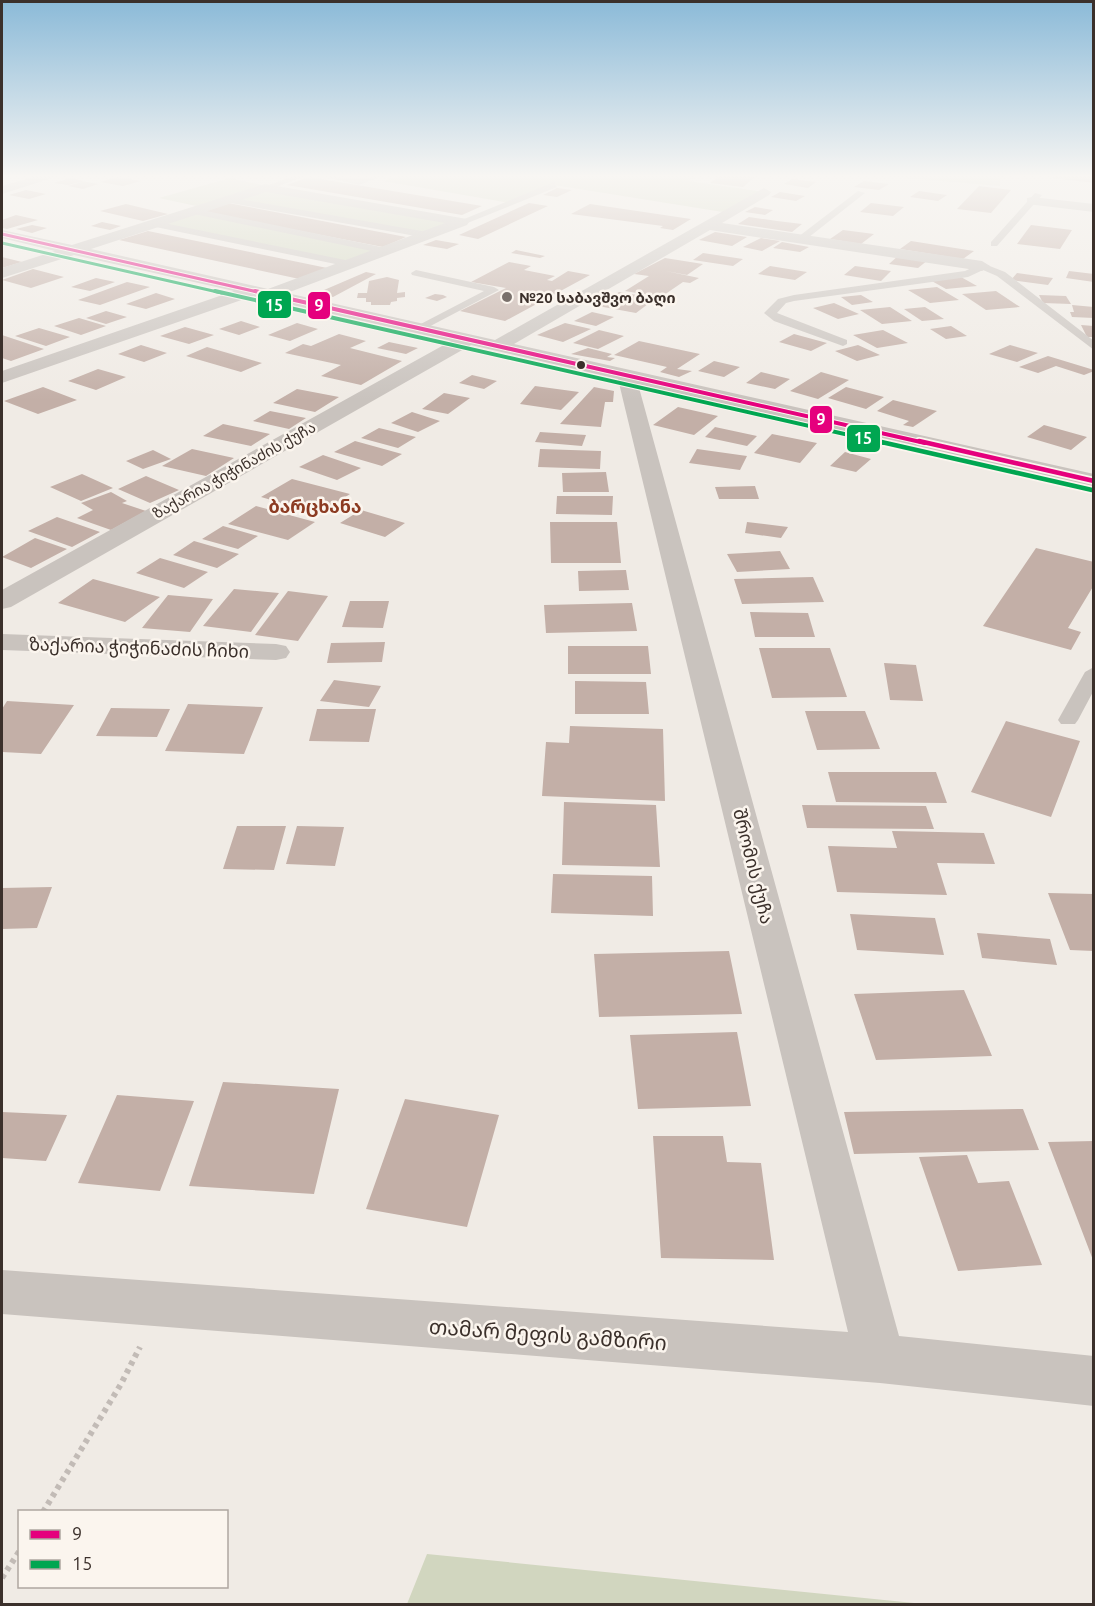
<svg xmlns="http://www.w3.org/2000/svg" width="1095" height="1606" font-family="Ubuntu,'Noto Sans Georgian',sans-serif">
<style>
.green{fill:#d1d6bf}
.building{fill:#c3afa7}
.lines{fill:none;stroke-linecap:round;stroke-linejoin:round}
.path{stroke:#c2bbb6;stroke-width:6;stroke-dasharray:4.5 4.5;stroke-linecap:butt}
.service{fill:#c9c3be;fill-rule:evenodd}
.minor{fill:#c9c3be;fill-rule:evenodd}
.bus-1-far2-casing{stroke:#fbf5ee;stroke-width:5}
.bus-1-far1-casing{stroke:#fbf5ee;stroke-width:6}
.bus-1-casing{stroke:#fbf5ee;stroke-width:8}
.bus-2-far2-casing{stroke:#fbf5ee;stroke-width:5}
.bus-2-far1-casing{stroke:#fbf5ee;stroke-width:6}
.bus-2-casing{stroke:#fbf5ee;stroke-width:8}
.bus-1-far2{stroke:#e5007d;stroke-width:3}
.bus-1-far1{stroke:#e5007d;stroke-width:4}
.bus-1{stroke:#e5007d;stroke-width:4.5}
.bus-2-far2{stroke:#00a651;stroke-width:3}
.bus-2-far1{stroke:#00a651;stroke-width:4}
.bus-2{stroke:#00a651;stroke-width:4.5}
.poi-dot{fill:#7a716c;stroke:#fbf5ee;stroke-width:2}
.bus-dot{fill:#3b302b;stroke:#fbf5ee;stroke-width:2}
.labels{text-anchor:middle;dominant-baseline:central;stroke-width:5;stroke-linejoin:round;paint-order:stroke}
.far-poi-label{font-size:15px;font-weight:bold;fill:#3b302b;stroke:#fbf5ee;text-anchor:start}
.far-street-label{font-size:15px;fill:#3b302b;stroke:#fbf5ee}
.far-quarter-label{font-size:18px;font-weight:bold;fill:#8c3b22;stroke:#fbf5ee}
.street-label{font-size:18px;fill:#3b302b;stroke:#fbf5ee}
.near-street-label{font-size:21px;fill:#3b302b;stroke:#fbf5ee}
.line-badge{stroke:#fbf5ee;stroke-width:2}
.badge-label{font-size:16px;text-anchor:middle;font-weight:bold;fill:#fff}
</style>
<rect width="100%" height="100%" fill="#f0ebe5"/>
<!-- green -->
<path class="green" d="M401,175H698L688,181L764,192L729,213L554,185L510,203L383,181Z
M872,175H1000V186Z
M230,178L266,186L196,206L159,198Z
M265,188L462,222L425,236L228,200Z
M192,211L386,251L350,264L154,224Z
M427,1554L924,1604H407Z"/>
<!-- building -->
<path class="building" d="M721,175H732L755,177L743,187L710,183Z
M1055,175L1094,176V183L1053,178Z
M117,177L141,181L123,186L100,182Z
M309,177L482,206L462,215L287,185Z
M70,178L84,181H82L98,184L83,189L68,186L81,182L68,185L54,183Z
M792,179L816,182L808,188L784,184Z
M864,181L889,184L879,190L854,187Z
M979,186L1011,190L991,213L957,209Z
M557,188L572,190L557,197L543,195Z
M26,190L46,194L29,199L9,195Z
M919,191L947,195L938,201L910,197Z
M780,192L805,196L796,201L771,197Z
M228,203L406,237L383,247L202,212Z
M529,203L548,206L478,239L459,235Z
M871,203L904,207L893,216L860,212Z
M126,204L168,214L143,221L100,211Z
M590,204L691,219L673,230L660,228L663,226L571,214Z
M755,207L773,210L765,215L745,212Z
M16,215L38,220L7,229L2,228V220Z
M749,217L777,221L802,224L792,232L738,224Z
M102,222L121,226L110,230L91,226Z
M32,225L47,228L32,233L16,229Z
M1031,225L1072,230L1060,249L1017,244Z
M843,230L874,234L861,244L830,239Z
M148,231L332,269L304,280L119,240Z
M715,232L747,237L732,246L699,240Z
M761,238L780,241L762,251L743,247Z
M436,240L459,244L447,249L423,245Z
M911,241L974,251L963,259L900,249Z
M782,242L809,247L800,252L773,248Z
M516,250L545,256L540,258L511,253Z
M703,253L743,259L733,266L693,260Z
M899,255L928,260L918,268L889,264Z
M2,257L22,262L2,268Z
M665,258L703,264L687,275L666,271L699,278L690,283L683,282L661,297L625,291L649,276L634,274Z
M509,262L531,266L524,270L555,276L547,280L552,281L568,271L590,275L505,321L460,311L506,288L471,282Z
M770,266L807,272L795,280L758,274Z
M855,266L891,271L881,281L844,275Z
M33,269L64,277L31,288L2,280Z
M1069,271L1094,274V282L1066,278Z
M366,272L376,274L333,297L317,293Z
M1017,273L1053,278L1048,285L1011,280Z
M387,277L399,280L397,293L405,292V297L397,298V301L391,302L390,305H371V302H366V298H357L358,293H367L369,281Z
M961,277L977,286L946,289L930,280Z
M96,278L115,282L90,291L71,287Z
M127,282L150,287L100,305L78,300Z
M937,287L959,300L930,303L908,290Z
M996,291L1020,307L986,310L962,294Z
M619,292L656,298L636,313L598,306Z
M156,293L175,299L146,309L126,304Z
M435,294L443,295L447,297L437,301L425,298Z
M861,295L873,302L852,305L841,297Z
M1039,295L1066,296L1071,304L1043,303Z
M834,303L859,314L838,319L813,308Z
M1072,305L1094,307V318L1072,317L1070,312H1074Z
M890,307L912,321L882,324L860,310Z
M925,307L944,319L922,321L904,309Z
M106,311L127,317L106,324L86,318Z
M592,312L614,317L596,326L574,321Z
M79,318L106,326L81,335L54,326Z
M241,321L260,327L239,335L219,329Z
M297,323L318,329L290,341L268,335Z
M565,323L591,329L563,342L537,335Z
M1081,325L1094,326V337H1087Z
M951,326L967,336L946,339L930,329Z
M185,327L214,335L189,344L160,336Z
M39,328L70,337L46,346L15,336Z
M599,330L624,336L598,349L573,343Z
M883,330L908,343L877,348L853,335Z
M339,334L366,341L350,348L402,361L361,385L321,376L341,365L285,353L303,344L311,346Z
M794,334L827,343L811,351L779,342Z
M2,335L44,349L11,361L2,358Z
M639,341L700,354L677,369L692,371L679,377L660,372L667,367L614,355Z
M389,342L418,348L406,354L377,348Z
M141,345L167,353L144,362L118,354Z
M858,345L880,355L857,361L835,351Z
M1010,345L1038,353L1017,362L989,354Z
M207,347L262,363L241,372L186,356Z
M588,348L612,354L607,357L615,358L610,361L571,354Z
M1048,356L1094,370V371L1084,375L1056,366L1038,373L1019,367Z
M714,361L740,367L724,377L698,371Z
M98,369L126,377L96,390L68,381Z
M761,372L790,379L775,389L746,383Z
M821,372L849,380L818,399L790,391Z
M472,375L497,381L484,389L459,383Z
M535,386L579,392L561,410L520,404Z
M43,387L77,400L38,414L4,401Z
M594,387L614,391L613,402H605L601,427L560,424Z
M846,387L884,397L866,409L828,398Z
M297,389L339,397L315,412L273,403Z
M444,393L470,398L448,414L422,409Z
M893,400L937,411L913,427L903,425L909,421L877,411Z
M678,407L718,416L694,435L653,425Z
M270,411L306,418L289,429L253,421Z
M412,412L440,421L418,432L391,423Z
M223,424L270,434L251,446L203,436Z
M1044,425L1087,437L1071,450L1027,437Z
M715,427L757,436L747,446L705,437Z
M379,428L416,437L398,448L361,438Z
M540,432L586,435L582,446L535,442Z
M772,434L817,443L800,463L754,453Z
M355,441L402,454L382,466L334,452Z
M192,449L234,458L206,476L162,466Z
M540,449L601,451L600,469L538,467Z
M697,449L747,456L740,470L689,463Z
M153,450L171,459L143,469L126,461Z
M845,452L871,459L856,472L830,466Z
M323,455L361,468L337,480L299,467Z
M606,472L609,492H563L562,473Z
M82,474L113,488L81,501L50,487Z
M146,476L179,490L150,503L118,489Z
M292,479L350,494L319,514L261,497Z
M755,486L759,499H719L715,487Z
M111,492L127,501L122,503L146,511L111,530L77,518L93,510L81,503Z
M557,496H613L612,515L556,514Z
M256,506L315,522L288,540L228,524Z
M361,510L405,523L385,537L340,523Z
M57,517L100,532L72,547L28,531Z
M550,522H617L621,563H551Z
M747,522L788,527L781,538L745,533Z
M223,526L258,536L238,549L202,539Z
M35,538L67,549L31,568L2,557Z
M194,541L239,554L217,568L173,555Z
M1036,548L1094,562V585L1068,628L1081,632L1071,650L983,626Z
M780,551L790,569L737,572L727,554Z
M160,558L208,572L184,588L136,573Z
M626,570L629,590L579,591L578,571Z
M813,577L824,602L742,604L734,579Z
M93,579L160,597L125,622L58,603Z
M234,589L279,593L251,632L203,626Z
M288,591L328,596L298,641L255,635Z
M168,595L213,599L190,632L142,628Z
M350,601H389L383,628L342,627Z
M632,603L637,631L546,633L544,605Z
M750,612L808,613L815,637H755Z
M385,642L382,662L327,663L331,643Z
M568,646H648L651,674H568Z
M759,648H830L847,697L772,698Z
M884,663L916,665L923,701L890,700Z
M334,680L381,686L369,707L320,701Z
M575,681L646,682L649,714H575Z
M7,701L74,705L41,754L2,752V709Z
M188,704L263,707L244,754L165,751Z
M111,708L170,709L157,737L96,736Z
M317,709H376L369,742L309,741Z
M805,711H865L880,749L817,750Z
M1006,721L1080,741L1051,817L971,792Z
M570,726L663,729L665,801L542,796L546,742L569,743Z
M828,772H936L947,803L836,802Z
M564,802L656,805L660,867L562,865Z
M802,805L926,806L934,829L807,828Z
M237,826H286L274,870L223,869Z
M297,826L344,827L335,866L286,864Z
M892,831L984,833L995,864L937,863L947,895L837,892L828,846L897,848Z
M553,874L652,876L653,916L551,913Z
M52,887L37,928L2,929V888Z
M1048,893L1094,894V951L1070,950Z
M850,914L935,918L944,955L857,950Z
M977,933L1050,939L1057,965L982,958Z
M729,951L742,1014L599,1017L594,954Z
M964,990L992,1056L876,1060L854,994Z
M737,1032L751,1106L638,1109L630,1035Z
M223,1082L339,1089L314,1194L189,1186Z
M117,1095L194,1101L160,1191L78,1183Z
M405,1099L499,1115L467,1227L366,1209Z
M1023,1109L1039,1150L854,1154L844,1112Z
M2,1112L67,1115L46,1161L2,1158Z
M653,1136H723L727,1162L761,1163L774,1260L661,1258Z
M1094,1141V1260H1093L1048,1142Z
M967,1155L978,1183L1009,1181L1042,1265L958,1271L919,1157Z"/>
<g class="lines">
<!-- path -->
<path class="path" d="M43,1512L121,1384L140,1347
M2,1578L20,1550"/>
<!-- service -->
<path class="service" d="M296,175H308L268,190L261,188Z
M317,175L359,179L385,175L359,185Z
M554,182L557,187L465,224L457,222Z
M858,191L865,193L804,241H798V237Z
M1035,193L1042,195L997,246H991V242Z
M228,197L427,232L432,235L427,238L225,202L224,200Z
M192,208L386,248L391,251L386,254L189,213V209Z
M154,221L350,261L355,264L350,267L151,226V222Z
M982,263L1005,272L1094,341V350L997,276L983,270L968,277L794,301L786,303L777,313L847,340V344L843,346L774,321L764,313L778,299L794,295L965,271Z
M416,270L494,287L499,290L419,332L413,329L415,327L484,291L412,275L411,273Z
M1094,667V690L1078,720L1075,724H1061L1058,720L1085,672Z"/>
<!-- minor -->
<path class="minor" d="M40,175H62L2,194V186Z
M265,184L467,219L469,222L467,225L287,293L495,340L764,188L771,192L769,195L722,223L982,261L990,266L982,271L710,230L514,344L1094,474V488L638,384L899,1336L1094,1356V1406L880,1383L2,1314V1270L848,1332L618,379L471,345L11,607L2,609V590L451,341L253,296L2,383V371L234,291L74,255L2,278V268L55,251L2,238V230L72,245ZM266,192L445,223L268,289L91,249Z
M1032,197L1094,204V212L1027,204V198Z
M2,634L276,644L286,646L290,652L286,658L276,660L2,650Z"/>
<!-- bus-1-far2 casing -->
<g class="bus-1-far2-casing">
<path id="bus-1-far2" d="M2,234L262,293"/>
</g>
<!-- bus-1-far1 casing -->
<g class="bus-1-far1-casing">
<path id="bus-1-far1" d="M255,291L925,443"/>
</g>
<!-- bus-1 casing -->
<g class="bus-1-casing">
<path id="bus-1" d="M919,441L1094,481"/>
</g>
<!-- bus-2-far2 casing -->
<g class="bus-2-far2-casing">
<path id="bus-2-far2" d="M2,243L222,293"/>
</g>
<!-- bus-2-far1 casing -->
<g class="bus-2-far1-casing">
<path id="bus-2-far1" d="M215,291L884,443"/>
</g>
<!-- bus-2 casing -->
<g class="bus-2-casing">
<path id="bus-2" d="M877,441L1092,490"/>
</g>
<!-- bus-1-far2 -->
<use href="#bus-1-far2" class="bus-1-far2"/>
<!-- bus-1-far1 -->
<use href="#bus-1-far1" class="bus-1-far1"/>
<!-- bus-1 -->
<use href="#bus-1" class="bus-1"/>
<!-- bus-2-far2 -->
<use href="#bus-2-far2" class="bus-2-far2"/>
<!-- bus-2-far1 -->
<use href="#bus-2-far1" class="bus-2-far1"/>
<!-- bus-2 -->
<use href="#bus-2" class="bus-2"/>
</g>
<!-- sky -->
<linearGradient id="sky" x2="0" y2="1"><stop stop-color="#8bbad8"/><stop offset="0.44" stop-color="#f8f6f3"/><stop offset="1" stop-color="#f8f6f3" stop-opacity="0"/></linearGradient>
<rect width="1095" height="400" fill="url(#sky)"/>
<!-- markers -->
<circle class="poi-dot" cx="507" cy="297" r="6"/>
<circle class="bus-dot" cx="581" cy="365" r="5"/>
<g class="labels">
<!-- far-poi labels -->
<g class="far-poi-label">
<text x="519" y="297">№20 საბავშვო ბაღი</text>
</g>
<!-- far-street labels -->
<g class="far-street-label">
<text transform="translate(234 470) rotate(-29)">ზაქარია ჭიჭინაძის ქუჩა</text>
</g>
<!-- far-quarter labels -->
<g class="far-quarter-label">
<text x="315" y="506">ბარცხანა</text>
</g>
<!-- street labels -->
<g class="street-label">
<text transform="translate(139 647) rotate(2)">ზაქარია ჭიჭინაძის ჩიხი</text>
<text transform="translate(754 866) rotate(76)">შრომის ქუჩა</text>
</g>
<!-- near-street labels -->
<g class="near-street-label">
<text transform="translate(548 1334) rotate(4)">თამარ მეფის გამზირი</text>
</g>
</g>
<g class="line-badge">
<rect x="257" y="290" width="35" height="29" rx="6" fill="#00a651"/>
<rect x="307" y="291" width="24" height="29" rx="6" fill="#e5007d"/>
<rect x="809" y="405" width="24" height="29" rx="6" fill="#e5007d"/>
<rect x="846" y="424" width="35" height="29" rx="6" fill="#00a651"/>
</g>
<g class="badge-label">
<text x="274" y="311">15</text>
<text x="319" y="311">9</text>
<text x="821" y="425">9</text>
<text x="863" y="444">15</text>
</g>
<!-- border -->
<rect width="1095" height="1606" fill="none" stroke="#3b302b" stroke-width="6"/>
<!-- legend -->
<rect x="18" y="1510" width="210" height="78" fill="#fbf5ee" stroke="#aea6a0" stroke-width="1.5"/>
<rect x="30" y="1530" width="30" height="9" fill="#e5007d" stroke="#aea6a0" stroke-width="1.5"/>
<text x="72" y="1540" font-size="18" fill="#3b302b">9</text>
<rect x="30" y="1560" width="30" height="9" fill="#00a651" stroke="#aea6a0" stroke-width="1.5"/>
<text x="72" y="1570" font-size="18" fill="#3b302b">15</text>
</svg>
